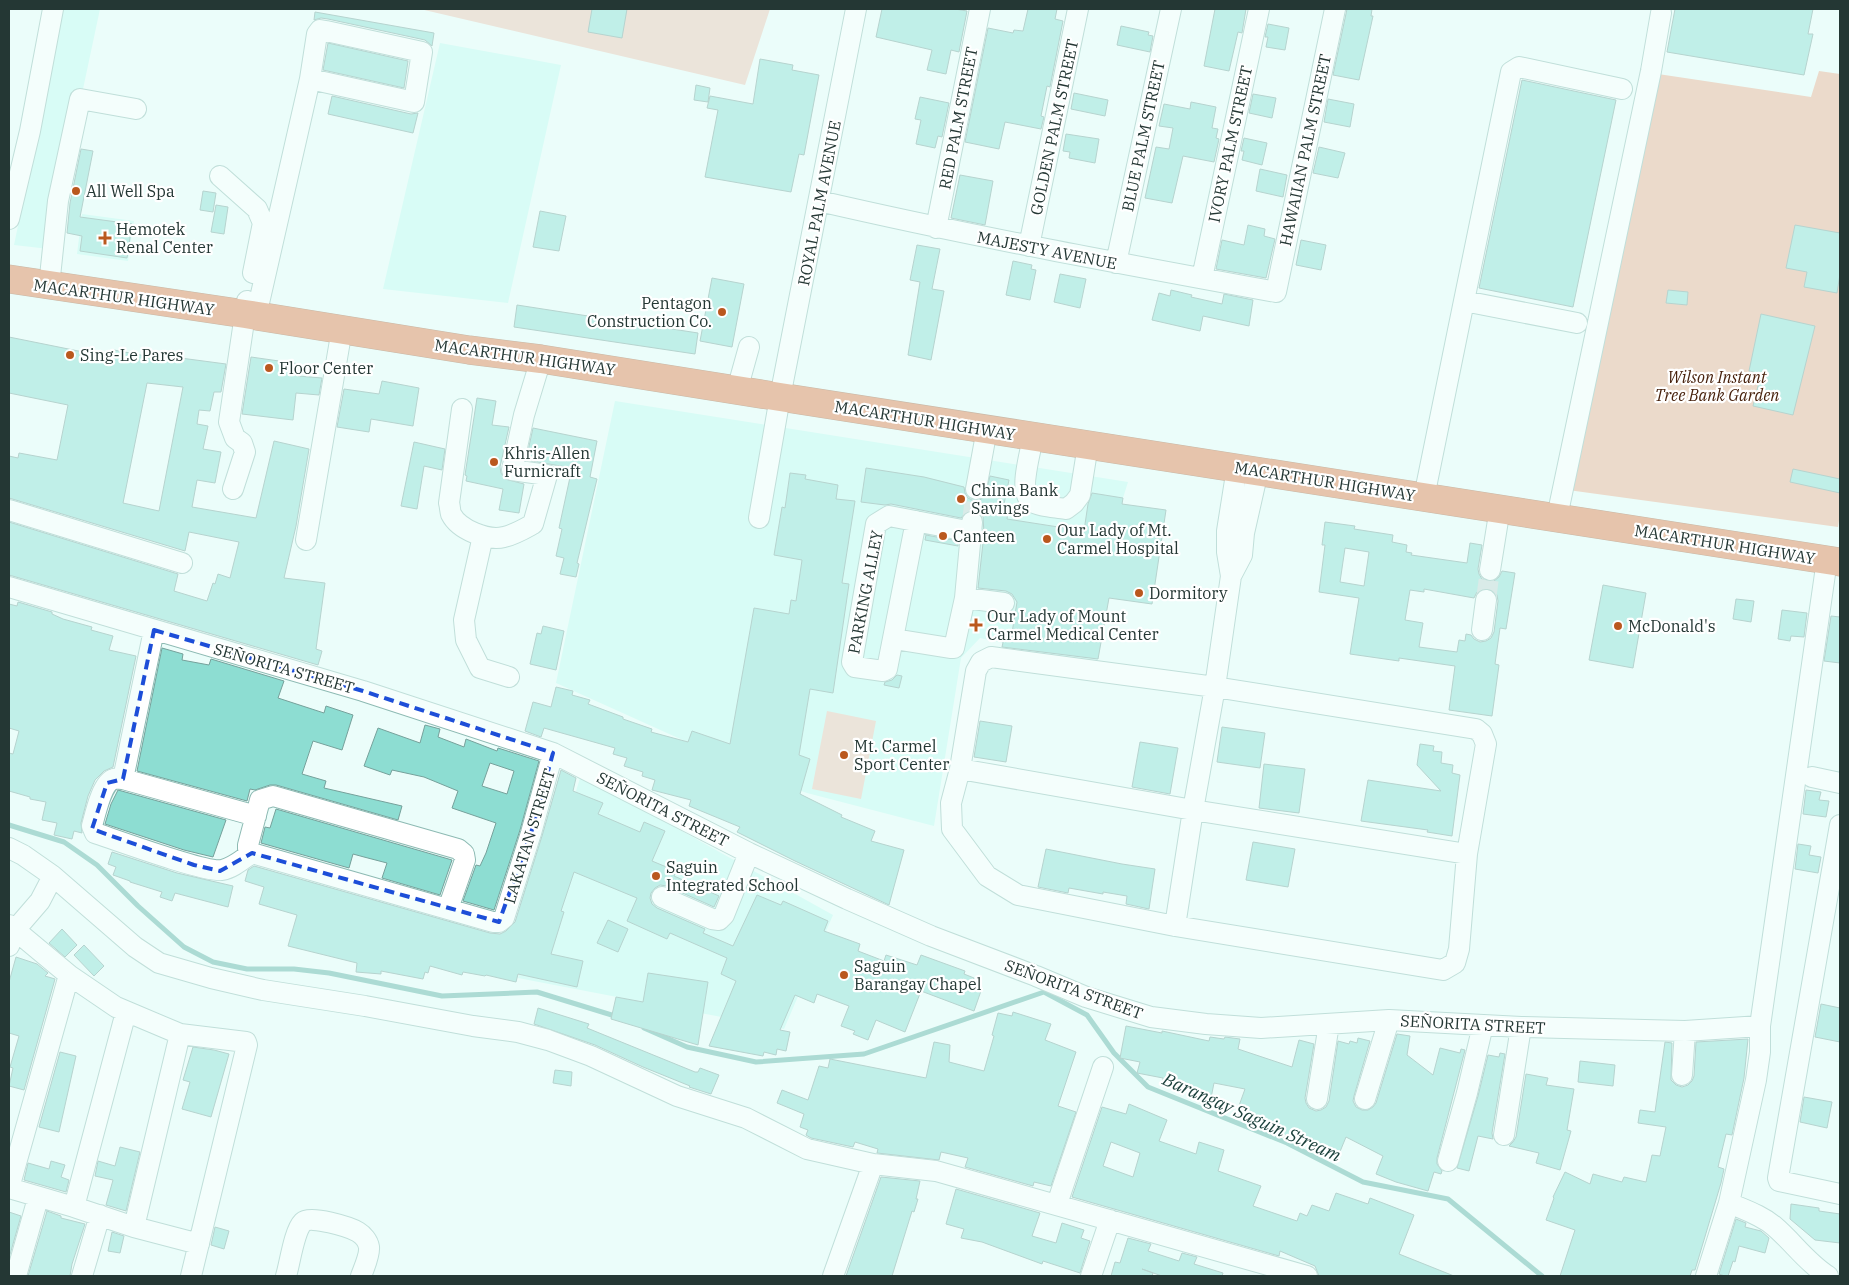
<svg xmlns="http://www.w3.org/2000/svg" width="1849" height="1285" font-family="'IBM Plex Serif',serif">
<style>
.built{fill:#c2faf1}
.green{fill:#ebc5b4}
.forest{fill:#ebaf92}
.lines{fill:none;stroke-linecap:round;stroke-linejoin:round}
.stream{stroke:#60b1a6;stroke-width:5}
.building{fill:#8dddd2;stroke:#76a19b;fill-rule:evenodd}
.minor-tunnel{stroke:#c3d5d2;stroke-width:20;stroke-dasharray:20 10;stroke-linecap:butt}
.minor-casing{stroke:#8dbab3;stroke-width:22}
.highway-casing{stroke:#9e6645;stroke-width:29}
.minor{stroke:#fff;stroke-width:20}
.highway{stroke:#e07f4e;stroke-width:28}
.marked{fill:none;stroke:#1d4ed8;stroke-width:4;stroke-dasharray:10 6;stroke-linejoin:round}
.poi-dot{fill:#ba581e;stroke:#fff;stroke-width:2}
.labels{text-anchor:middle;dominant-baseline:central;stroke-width:4.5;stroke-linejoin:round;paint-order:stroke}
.street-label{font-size:16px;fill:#243734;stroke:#fff}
.poi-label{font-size:16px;fill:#243734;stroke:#fff;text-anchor:start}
.park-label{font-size:16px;font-style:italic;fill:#47210c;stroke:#fff}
.water-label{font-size:18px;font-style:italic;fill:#193f3a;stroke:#fff}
</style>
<rect width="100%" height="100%" fill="#ebfdfa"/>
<!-- built -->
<path class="built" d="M63,9H100L49,249L14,245Z
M440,43L561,65L508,303L383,289Z
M82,214L134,221L128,261L77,254Z
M615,401L1128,482L1123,498L1112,568L1111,586L1096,666L1002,650L1003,643L980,638L961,658L934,826L807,793L712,761L687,742L556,683Z
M581,775L833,915L784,1029L518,978Z"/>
<!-- green -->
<path class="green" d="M420,9H770L745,85Z
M827,711L876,721L861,799L812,789Z"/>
<!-- forest -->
<path class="forest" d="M1819,71L1840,74V514L1838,527L1568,490L1658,74L1811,97Z"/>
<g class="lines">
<!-- stream -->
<path class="stream" d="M9,825L64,842L97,865L138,906L184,947L213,962L247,969H294L329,973L442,996L537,992L618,1017
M644,1028L687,1047L756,1062L864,1054L1044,992L1087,1015L1114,1053L1148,1087L1287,1143L1363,1182L1448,1199L1542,1276"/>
</g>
<!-- building -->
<path class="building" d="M592,9H627L622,38L588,32Z
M882,9H955L967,11L959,52L951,50L946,74L927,70L932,50L876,37Z
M1028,9H1057L1055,19L1063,21L1050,87L1047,86L1041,116L1044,117L1041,129L1005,122L999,149L965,142L988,28L1013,33L1014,30L1023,31Z
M1215,9H1246L1242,33L1238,32L1229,71L1204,66Z
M1347,9H1372L1371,16H1373L1359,80L1333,75Z
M1675,9H1813L1808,34H1813L1804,75L1667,52Z
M315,12L434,33L432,46L425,40L328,19L321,18L314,20Z
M1268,24L1289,28L1285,50L1266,47L1268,37H1265Z
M1121,26L1149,32L1148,35L1153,36L1150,52L1117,45Z
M328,43L408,61L404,88L323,70Z
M760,59L793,65L792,70L819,75L804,155L799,154L791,192L705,177L718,110L707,108L710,96L753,104Z
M1522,80L1616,100L1573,307L1479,288Z
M696,85L710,88L708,102L694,100Z
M1074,93L1108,100L1105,116L1071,109Z
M1253,94L1276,98L1272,118L1249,113Z
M332,96L411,114L418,113L413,133L328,114Z
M920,97L949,103L942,137L938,136L935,148L916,144L921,120L915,119Z
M1328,99L1354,104L1350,127L1324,122Z
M1191,102L1216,107L1212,128L1218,129L1216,138L1219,139L1214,162L1183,156L1172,203L1145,198L1156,147L1169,149L1173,128L1159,126L1164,104L1190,109Z
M1066,134L1099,139L1095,163L1069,158L1070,152L1063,151Z
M1244,138L1267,143L1262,165L1242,160L1244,151H1241Z
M1319,147L1345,153L1338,178L1313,173Z
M81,149L93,151L80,217L132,224L127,258L80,251L82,236L67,233L70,203Z
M1260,169L1287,175L1283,197L1256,191Z
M960,175L993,181L985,225L951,218Z
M203,191L216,193L213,212L200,210Z
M216,205L228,207L224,234L211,232Z
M540,211L566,216L559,251L533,247Z
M1248,225L1265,229L1264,236L1275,239L1266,278L1216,269L1222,240L1244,245Z
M1795,225L1840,233V274L1837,293L1804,287L1807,272L1786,268Z
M1301,240L1326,245L1321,270L1296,265Z
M917,245L940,249L932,289L944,291L931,360L908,355L920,282L910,280Z
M1013,261L1032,265L1031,269L1036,270L1030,300L1006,295Z
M1060,274L1086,279L1080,308L1054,302Z
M712,278L744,284L732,347L700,341Z
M1171,290L1192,295L1191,297L1222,304L1224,294L1253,300L1249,326L1203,316L1200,331L1152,320L1159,293L1170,296Z
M1668,290L1688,292L1687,305L1666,303Z
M517,305L698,333L695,354L514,327Z
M1761,314L1815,326L1793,415L1753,406L1761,374L1749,371Z
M9,337L113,358L114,350L172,361L173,357L226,364L221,392H214L210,411L199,410L197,424L208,426L203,449L221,452L215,483L197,480L192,507L256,518L274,441L309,449L296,526L284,578L325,583L316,649L322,651L318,665L9,575V522L178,574L174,591L207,601L213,583L215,584L218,574L230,578L239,542L189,532L185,551L9,498V456L18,458L19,453L57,460L68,405L9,393ZM147,383L183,387L159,511L123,503Z
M251,357L300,364L298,376L322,378L319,395L296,393L293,420L242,414Z
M382,381L419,388L413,426L371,419L369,432L337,427L344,389L379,394Z
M477,398L496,401L492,425L509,427L500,467L501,473L505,479L524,484L519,513L499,510L503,489L466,481L467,476L465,475Z
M533,428L597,441L590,477L597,479L577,563L579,564L576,577L560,574L564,558L556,556L562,529L559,528L572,468L526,460Z
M414,442L445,449L442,470L424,466L417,509L401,506Z
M866,468L924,477L964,487L965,493L968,498L974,501L980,500L985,496L990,476L1009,480L1004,504L1009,505L1007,519L1084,531L1088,504L1092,493L1123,498L1122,504L1166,510L1152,604L1109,598L1098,659L1002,647L1004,638L1011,639L1017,602L1012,594L1006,591L978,588L984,534L983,517L978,512L974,510L967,511L961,518L891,504L885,505L861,502Z
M1793,469L1840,479V493L1790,482Z
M790,473L806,475L805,479L838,485L836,499L855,501L842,583L849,584L833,693L810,689L799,755L810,759L800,794L842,815L841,817L875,831L871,841L904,850L889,905L795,861L737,832L740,827L689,806L691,800L652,790L655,780L642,776L643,772L624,766L627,758L613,754L615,748L544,728L541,737L525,731L533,702L551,707L556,687L573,691L572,695L590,700L588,704L623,717V719L652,729L651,732L688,742L692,731L730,744L754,608L789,614L791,600L796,601L802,560L774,555L782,507L785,508Z
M1325,522L1355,526L1354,529L1393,535L1392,542L1407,545L1406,552L1412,553L1411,555L1467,563L1470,543L1482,545L1478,569L1479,574L1482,579L1488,582L1494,581L1499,577L1502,571L1515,573L1506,629L1500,628L1495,664L1499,665L1492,716L1449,710L1455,666L1399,658V661L1350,654L1359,598L1319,592L1325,545H1322ZM1345,548L1369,552L1364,586L1340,582ZM1487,588L1494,591L1497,595L1498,601L1494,632L1491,638L1486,641L1480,642L1474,639L1471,635L1466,634L1465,641L1459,640L1457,652L1419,647L1423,623L1405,620L1410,590L1424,592V589L1474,598L1477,592L1481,589Z
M926,535L958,541V546L925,540Z
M1603,585L1646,593L1633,668L1589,660Z
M1736,599L1754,601L1751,622L1733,619Z
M18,602L52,612V614L63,619L92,627L91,630L113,636L109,650L136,656L113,767L104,771L95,780L88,796L81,823L82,833L74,831L72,839L54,835L57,823L42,820L46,802L30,799V797L9,791V753L13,754L19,731L9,728V604L17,606Z
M1782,610L1807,613L1804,637L1791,636L1790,641L1778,639Z
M1831,616L1840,617V663L1824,661Z
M543,626L564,631L556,670L530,664L537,633L541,634Z
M162,648L183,654L182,660L209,665L211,659L284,681L278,698L324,713L326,706L353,715L342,750L313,741L302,774L326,781L324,788L402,806L398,820L276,785H270L255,790L250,789L247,801L137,771Z
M897,675L902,676L899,688L884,685L885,682L892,680Z
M980,721L1012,726L1006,762L974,757Z
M425,725L440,729L438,737L464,747L466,739L497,751L498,748L539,761L520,830L494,910L463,901L476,865L480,866L486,853L496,823L452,808L458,791L424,777L392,770L390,775L364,766L378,728L420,743ZM490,763L514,771L507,794L482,786Z
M1222,727L1265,733L1260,768L1217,762Z
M1140,742L1178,748L1170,794L1132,787Z
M1420,744L1434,746L1433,751L1442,752L1441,763L1453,765L1452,773L1460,775L1452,836L1427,832L1428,830L1361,821L1368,780L1441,791L1417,765Z
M1264,764L1305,769L1299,813L1259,808Z
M561,770L576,778L573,791L603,803L598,814L640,832L644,822L665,831L652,861L676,871L674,876L719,896L714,907L667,886L660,885L655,888L651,893L650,898L652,904L657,908L705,929L703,933L733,946L757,895L781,905L783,901L828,921L824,931L860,944L858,951L884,961L886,955L917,965L921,955L965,971L964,974L974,978L971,984L982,988L974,1011L921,991L905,1032L876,1020L868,1040L853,1034L855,1031L841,1026L849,1006L817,994L814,1003L795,995L780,1030L790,1032L786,1051L777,1049L776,1055L764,1052L763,1056L709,1046L736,981L721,974L727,958L670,933L667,939L627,921L637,898L574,872L561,911L564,912L551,954L583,961L577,987L518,974L516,982L486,975L485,976L463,972L462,975L430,966L428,973L425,972L423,979L381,971V974L356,972L357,963L288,946L297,915L259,904L264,887L245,881L248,870L254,866L490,933L500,934L506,931L515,922L542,836Z
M118,790L226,820L213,857L184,850L105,824L111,804Z
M1806,790L1821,792L1819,800L1829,801L1826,817L1803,814Z
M276,809L452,860L440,895L382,878L387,863L364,857L353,854L349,868L261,843L265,827L270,828Z
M1253,842L1295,849L1288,887L1246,880Z
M1798,844L1811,846L1809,855L1821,857L1818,873L1795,869Z
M1046,849L1122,864L1155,869L1149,909L1126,904L1127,896L1103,892V894L1069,888L1068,893L1038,887Z
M112,852L177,873L233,886L228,907L175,893L172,901L160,897L162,892L130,882V881L113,875L116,867L108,864Z
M608,920L628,929L618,952L597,943Z
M62,929L77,945L65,957L49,943Z
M84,945L104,966L94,976L74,955Z
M16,957L37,964L48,973L45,976L55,979L24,1090L9,1086L13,1068L10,1067L19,1036L9,1033V982Z
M648,973L708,982L698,1045L611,1019L616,997L643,1002Z
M1821,1004L1840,1008V1042L1815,1037Z
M538,1008L589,1024L587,1028L695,1072H698L700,1068L719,1075L711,1094L689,1087L690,1086L643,1067L595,1045L534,1024Z
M1013,1012L1051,1024L1045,1040L1076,1052L1058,1106L1076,1112L1051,1186L1034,1182L1033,1186L965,1167L968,1158L941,1152L939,1160L877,1153L878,1149L855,1142L853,1147L811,1138L806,1135L808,1130L800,1127L804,1114L777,1103L782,1090L808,1100L819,1066L828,1068L830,1059L926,1078L934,1042L950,1045L949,1062L984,1071L994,1036L992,1035L998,1013L1012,1016Z
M1126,1026L1162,1033V1031L1209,1041L1210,1037L1224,1039L1225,1037L1240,1039L1238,1049L1292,1067L1299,1040L1314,1044L1305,1098L1306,1103L1309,1108L1316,1111L1321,1110L1326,1107L1329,1101L1338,1041L1349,1044L1350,1041L1357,1043L1358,1038L1370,1041L1354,1096L1353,1101L1356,1107L1362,1110H1368L1373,1107L1376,1103L1397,1034L1410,1036L1407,1055L1433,1075L1440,1048L1460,1053L1461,1049L1465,1050L1437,1158V1164L1442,1171L1441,1174L1434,1172L1428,1191L1396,1182L1376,1174L1383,1156L1346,1137L1339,1154L1299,1138L1298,1142L1275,1134L1262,1127L1263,1124L1236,1114L1245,1089L1214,1083L1211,1098L1198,1095L1199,1090L1163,1082V1078L1137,1073L1140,1062L1120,1058Z
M1748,1039L1744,1078L1732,1135L1726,1134L1718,1167L1724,1169L1721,1183L1695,1270H1692L1690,1276H1560L1575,1230L1546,1220L1554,1198L1553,1197L1565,1172L1590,1184L1593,1174L1622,1182L1624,1177L1646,1182L1652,1155L1660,1156L1666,1127L1638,1123L1640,1110L1655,1112L1665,1042L1672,1043L1671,1080L1676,1085L1682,1087L1688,1085L1692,1081L1694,1076L1696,1042Z
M193,1047L214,1050L229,1054L211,1117L182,1109L190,1082L183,1080Z
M60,1052L76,1056L59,1132L39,1127Z
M1500,1053L1505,1054L1492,1133L1493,1139L1478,1136L1469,1171L1457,1168L1478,1096L1488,1055L1499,1057Z
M1580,1061L1615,1065L1613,1086L1578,1082Z
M555,1070L572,1072L571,1086L553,1083Z
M1526,1074L1548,1078L1546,1085L1574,1089L1567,1130L1571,1131L1560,1170L1536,1163L1539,1153L1509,1146L1513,1142L1516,1137Z
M1804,1097L1832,1102L1827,1128L1800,1122Z
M1129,1104L1167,1120L1159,1141L1196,1154L1199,1142L1224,1150L1218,1171L1261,1186L1253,1206L1297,1221L1300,1213L1307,1216L1312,1205L1329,1211L1336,1193L1368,1204L1370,1198L1414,1215L1399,1254L1454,1276H1319L1315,1266L1280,1251L1279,1256L1072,1197L1102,1107L1126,1114ZM1111,1142L1140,1153L1133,1177L1103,1166Z
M120,1147L140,1152L126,1211L106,1205L113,1180L95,1176L98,1161L115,1166Z
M51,1161L65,1165L61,1177L69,1180L66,1192L24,1180L28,1163L49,1169Z
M881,1177L920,1181L916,1199H918L914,1212L912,1211L892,1276H846Z
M956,1189L1040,1213L1032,1236L1056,1243L1062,1223L1084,1230L1081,1238L1090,1241L1080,1273L1043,1261L1042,1264L982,1242L961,1238L964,1229L946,1224Z
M1791,1204L1819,1208V1211L1840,1214V1243L1815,1240L1790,1219Z
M47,1211L61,1216V1218L85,1224L72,1264L70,1276H28Z
M9,1212L21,1216L9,1258Z
M1736,1219L1746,1223L1745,1227L1761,1231L1769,1238L1765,1253L1739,1246L1735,1262L1733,1261L1728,1276H1725L1719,1274Z
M215,1227L229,1231L224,1249L211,1245Z
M112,1232L124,1236L120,1253L108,1251Z
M1128,1238L1151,1244L1148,1251L1179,1261L1182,1253L1197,1257L1194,1264L1223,1273L1222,1276H1162L1142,1269L1153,1273L1152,1276H1111L1115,1262L1120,1263Z"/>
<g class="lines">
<!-- minor-tunnel -->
<path class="minor-tunnel" d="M972,522L976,489
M1486,600L1490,570"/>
<!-- minor casing -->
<g class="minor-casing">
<path id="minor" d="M220,176L257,209L263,223L253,273
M819,201C970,236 1123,264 1276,292L1335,9
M9,219L30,131L53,9
M936,228L980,9
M1029,246L1078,9
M1116,263L1171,9
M1202,278L1259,9
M49,286L58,201L80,99L136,109
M1464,301L1511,72L1519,67L1622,89
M256,316L310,79L317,34L320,30L326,31L422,52L414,102L310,79
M737,390L749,347
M462,409L449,503C450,506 450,511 451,514C459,530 488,541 504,537C514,535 524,529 533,524L547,475L512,470L524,415L541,359
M1033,437C1031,451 1018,492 1031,501C1039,507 1056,507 1066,509L1074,503L1080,495L1088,445
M233,489L245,452L242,443L235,438L229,422L247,301
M976,489L987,429
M1424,497L1464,301L1577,323
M9,510L182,563
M1557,517L1651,71L1661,13
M759,518L780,397L856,9
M916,521L887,669L883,671L855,667L852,662L876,524L889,516L972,532
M483,536L464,620L466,640L480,668L509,677
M306,540L342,329
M1490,570L1500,508
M1231,576L1242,555L1244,533L1258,471
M9,587L363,691L553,753L749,853L847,899L931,936L1036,976L1086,997L1151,1017L1206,1024L1261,1028L1389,1020L1521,1027L1685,1031L1760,1026
M965,598L1004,603
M1482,630L1486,600
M894,639L950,648H954L965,598L972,522
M991,657L1215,687L1476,729L1482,734L1486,744L1467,854L1459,949L1455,963L1443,970L1175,926L1018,895L987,876L952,829L951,803L960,769L976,671L981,662Z
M960,769L1193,810L1467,854
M1812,777L1840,783
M123,779L154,630
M1840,825L1778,1178L1779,1181L1840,1194
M9,848L23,855L53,876L40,901L15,930L9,946
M252,853C243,859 233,868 222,870C206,873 116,840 95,833L92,826C95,815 102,782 114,779C117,778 120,779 123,779L256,816
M53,876L135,947L159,963L211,978L263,990L365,1006L473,1026L518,1032L548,1040L591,1056L677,1096L746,1118L807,1149L873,1164L936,1171L1307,1276
M662,897L712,919L719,920L724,915L749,853
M448,909L465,860L464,854L458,849L273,796L260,800L248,845V849L252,853L493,922H499L504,918L531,833L553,753
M9,925L69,975L9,1188
M1175,926L1193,810L1215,687L1231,576L1227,552V531L1237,468
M69,975L116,1007L180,1034L246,1042L247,1045L191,1276
M1682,1075L1685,1031
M1317,1099L1329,1024
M1365,1099L1389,1020
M1504,1135L1521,1027
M1448,1161L1467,1093L1483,1025
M9,1188L74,1207L134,1227L199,1244
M1729,1203C1745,1210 1761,1215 1774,1226C1793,1242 1807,1263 1828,1276
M1057,1204L1103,1067
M74,1207L126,1012
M134,1227L180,1034
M16,1276L38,1198
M82,1276L100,1215
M286,1276C290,1263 294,1231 303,1222C310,1215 350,1227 358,1232C363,1235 368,1241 369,1247C370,1255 364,1268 361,1276
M833,1276L873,1164
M1091,1276L1110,1220
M1706,1276L1729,1203L1756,1080L1760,1052V1026L1827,560"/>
</g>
<!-- highway casing -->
<g class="highway-casing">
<path id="highway" d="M9,279L245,314L469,350L541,359L780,397L1840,562"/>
</g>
<!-- minor -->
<use href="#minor" class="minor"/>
<!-- highway -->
<use href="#highway" class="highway"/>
</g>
<!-- marked area -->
<path d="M0 0H1849V1285H0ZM154,630L363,691L553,753L531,833L499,922L252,853L220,871L194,865L92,829L107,783L123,779Z" fill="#ebfdfa" fill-opacity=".55" fill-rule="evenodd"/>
<path class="marked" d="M154,630L363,691L553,753L531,833L499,922L252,853L220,871L194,865L92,829L107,783L123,779Z"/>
<!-- markers -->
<g class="poi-dot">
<circle cx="76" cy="191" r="5"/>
<path d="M102.5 230.5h5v5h5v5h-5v5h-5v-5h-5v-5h5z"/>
<circle cx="722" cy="312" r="5"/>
<circle cx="70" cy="355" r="5"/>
<circle cx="269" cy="368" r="5"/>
<circle cx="494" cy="462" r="5"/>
<circle cx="961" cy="499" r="5"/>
<circle cx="943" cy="536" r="5"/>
<circle cx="1047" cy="539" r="5"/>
<circle cx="1139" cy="593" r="5"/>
<path d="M973.5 617.5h5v5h5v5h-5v5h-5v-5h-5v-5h5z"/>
<circle cx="1618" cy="626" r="5"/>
<circle cx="844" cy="755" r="5"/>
<circle cx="656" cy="876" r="5"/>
<circle cx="844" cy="975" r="5"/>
</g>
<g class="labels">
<!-- street labels -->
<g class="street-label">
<text transform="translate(958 118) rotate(-79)">RED PALM STREET</text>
<text transform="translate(1054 127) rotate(-78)">GOLDEN PALM STREET</text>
<text transform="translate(1143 136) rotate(-78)">BLUE PALM STREET</text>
<text transform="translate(1230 144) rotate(-78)">IVORY PALM STREET</text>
<text transform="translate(1305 150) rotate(-78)">HAWAIIAN PALM STREET</text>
<text transform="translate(819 203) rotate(-79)">ROYAL PALM AVENUE</text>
<text transform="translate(1047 250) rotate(11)">MAJESTY AVENUE</text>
<text transform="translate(124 297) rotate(8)">MACARTHUR HIGHWAY</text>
<text transform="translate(525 357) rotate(8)">MACARTHUR HIGHWAY</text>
<text transform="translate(925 420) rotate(9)">MACARTHUR HIGHWAY</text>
<text transform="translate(1325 481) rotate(9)">MACARTHUR HIGHWAY</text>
<text transform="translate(1725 544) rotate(9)">MACARTHUR HIGHWAY</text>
<text transform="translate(865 592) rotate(-79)">PARKING ALLEY</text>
<text transform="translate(284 668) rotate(16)">SEÑORITA STREET</text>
<text transform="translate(663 809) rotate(27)">SEÑORITA STREET</text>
<text transform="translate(529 836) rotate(-73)">LAKATAN STREET</text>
<text transform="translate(1074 989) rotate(20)">SEÑORITA STREET</text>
<text transform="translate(1473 1024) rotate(3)">SEÑORITA STREET</text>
</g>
<!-- poi labels -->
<g class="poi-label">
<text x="86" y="191">All Well Spa</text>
<text x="116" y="229">Hemotek<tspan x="116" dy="18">Renal Center</tspan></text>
<text x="712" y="303" text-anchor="end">Pentagon<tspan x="712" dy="18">Construction Co.</tspan></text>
<text x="80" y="355">Sing-Le Pares</text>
<text x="279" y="368">Floor Center</text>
<text x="504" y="453">Khris-Allen<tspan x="504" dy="18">Furnicraft</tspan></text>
<text x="971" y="490">China Bank<tspan x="971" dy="18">Savings</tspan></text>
<text x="1057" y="530">Our Lady of Mt.<tspan x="1057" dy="18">Carmel Hospital</tspan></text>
<text x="953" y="536">Canteen</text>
<text x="1149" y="593">Dormitory</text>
<text x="987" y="616">Our Lady of Mount<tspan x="987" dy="18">Carmel Medical Center</tspan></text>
<text x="1628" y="626">McDonald's</text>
<text x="854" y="746">Mt. Carmel<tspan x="854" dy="18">Sport Center</tspan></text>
<text x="666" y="867">Saguin<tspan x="666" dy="18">Integrated School</tspan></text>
<text x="854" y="966">Saguin<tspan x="854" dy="18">Barangay Chapel</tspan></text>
</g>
<!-- park labels -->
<g class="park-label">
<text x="1717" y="377">Wilson Instant<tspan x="1717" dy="18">Tree Bank Garden</tspan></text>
</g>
<!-- water labels -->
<g class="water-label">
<text transform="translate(1252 1117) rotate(24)">Barangay Saguin Stream</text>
</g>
</g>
<!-- border -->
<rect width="1849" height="1285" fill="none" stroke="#243734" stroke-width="20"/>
</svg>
